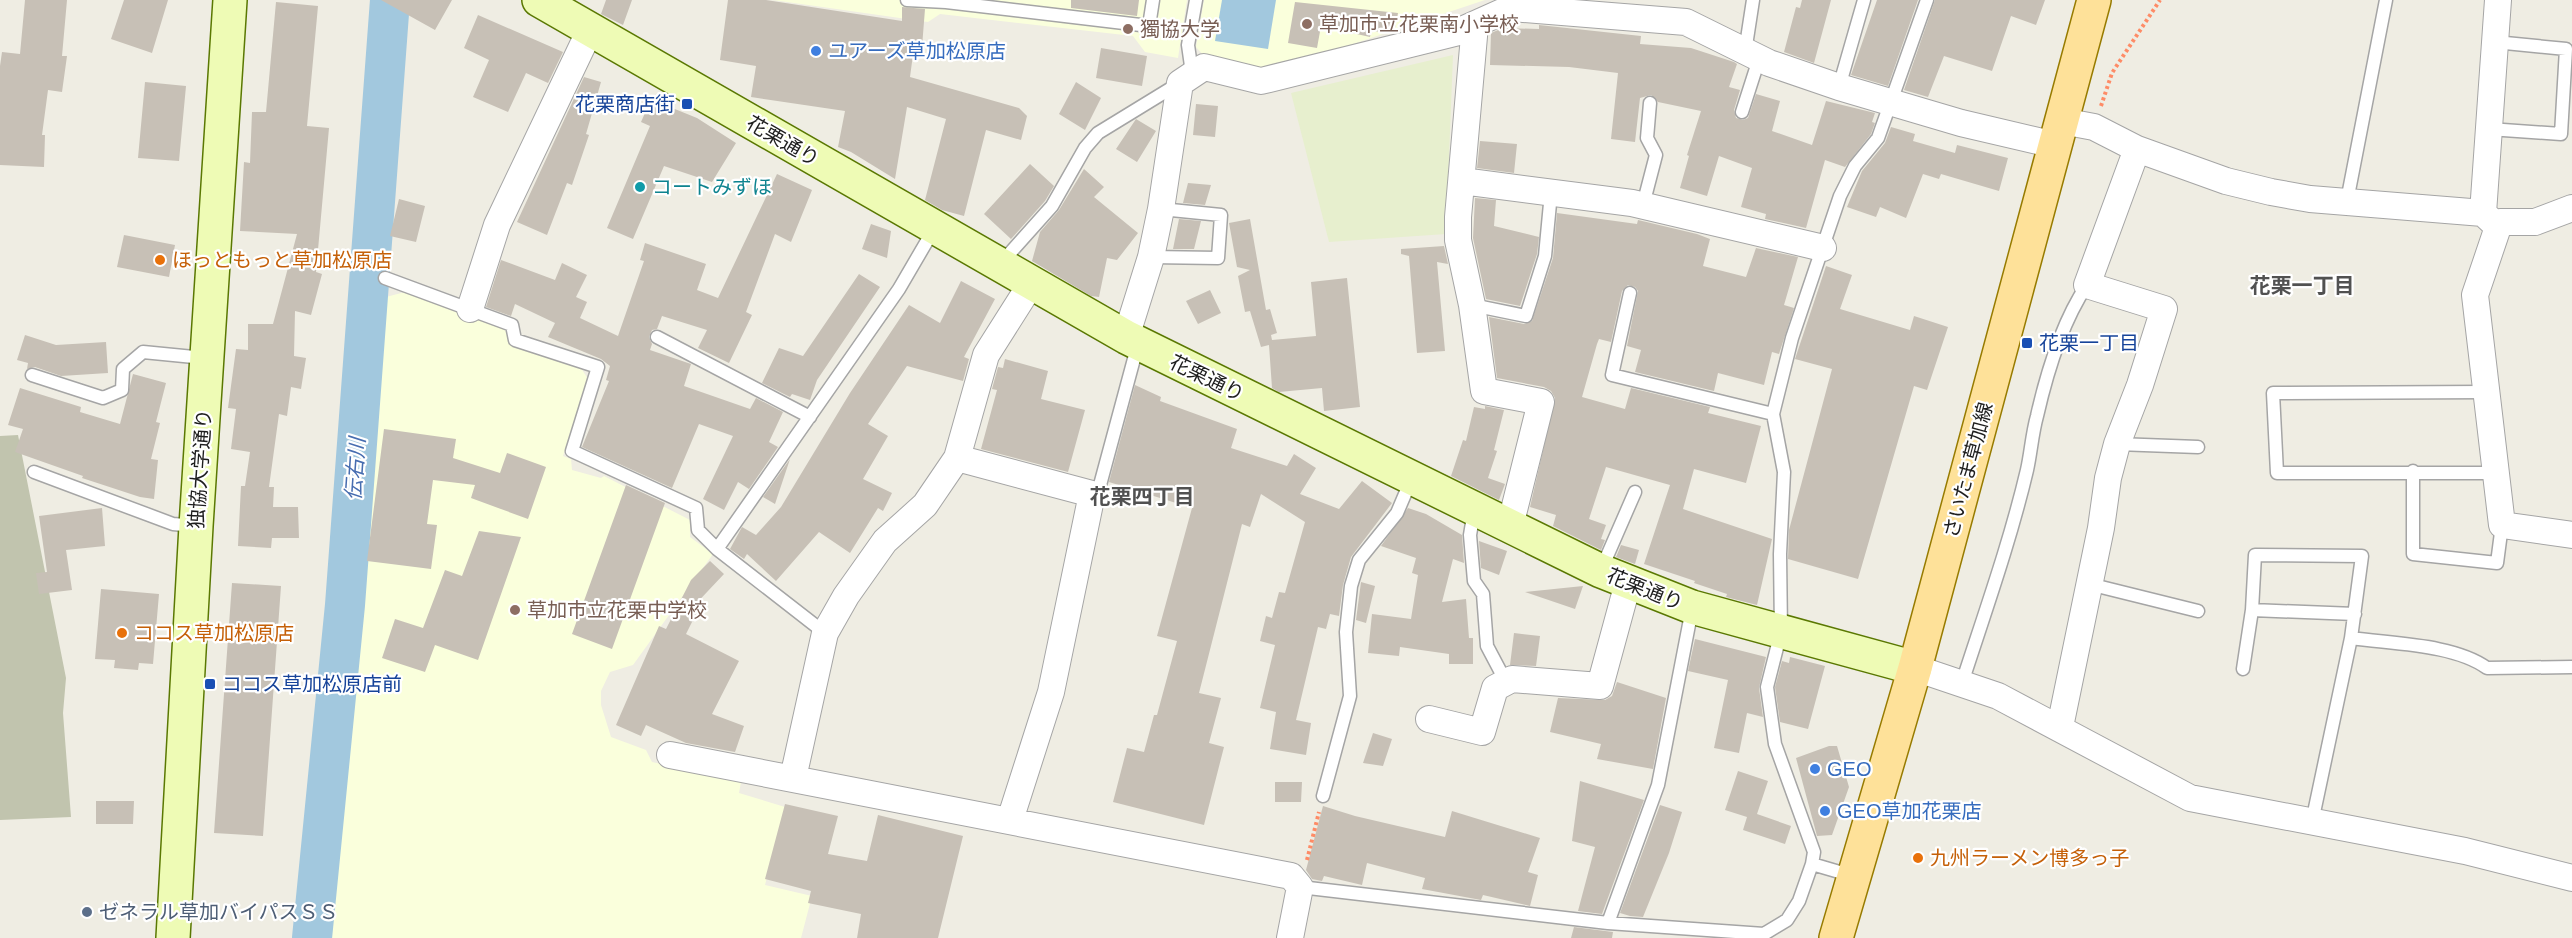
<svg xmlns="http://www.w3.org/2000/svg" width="2572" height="938" font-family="Helvetica,'Noto Sans JP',sans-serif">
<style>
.education{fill:#faffdc}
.construction{fill:#c1c4ae}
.farmland{fill:#e7efce}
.water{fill:#a2c8de}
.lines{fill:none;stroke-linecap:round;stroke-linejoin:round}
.river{stroke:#a2c8de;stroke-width:40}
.building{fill:#c7c0b6}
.lane-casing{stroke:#a5a5a5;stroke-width:15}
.street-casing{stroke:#a5a5a5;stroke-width:28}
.secondary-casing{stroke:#5a7802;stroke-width:36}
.primary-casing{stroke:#977b00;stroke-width:36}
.path{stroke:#fe8b66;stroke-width:4;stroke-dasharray:3 3;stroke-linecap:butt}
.lane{stroke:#fff;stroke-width:12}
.street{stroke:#fff;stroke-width:26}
.secondary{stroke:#eefbb5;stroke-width:33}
.primary{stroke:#fee199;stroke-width:33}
.education-dot{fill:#8d6e63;stroke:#fff;stroke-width:2}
.shop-dot{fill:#3f7fe0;stroke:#fff;stroke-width:2}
.transit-dot{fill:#1a4fb4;stroke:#fff;stroke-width:2}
.culture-dot{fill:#0f9aa8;stroke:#fff;stroke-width:2}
.food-dot{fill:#e8710a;stroke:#fff;stroke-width:2}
.service-dot{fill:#5c6f8a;stroke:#fff;stroke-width:2}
.labels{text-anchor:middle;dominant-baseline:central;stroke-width:4.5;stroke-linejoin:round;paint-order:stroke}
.education-label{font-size:20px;fill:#785e54;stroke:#fff;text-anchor:start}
.shop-label{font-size:20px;fill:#366cbe;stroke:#fff;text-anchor:start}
.transit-label{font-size:20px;fill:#164399;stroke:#fff;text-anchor:start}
.street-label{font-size:20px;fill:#1e1e1e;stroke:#fff}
.culture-label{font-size:20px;fill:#0d838f;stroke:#fff;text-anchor:start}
.food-label{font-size:20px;fill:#c56008;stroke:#fff;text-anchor:start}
.service-label{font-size:20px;fill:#4e5e75;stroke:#fff;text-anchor:start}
.neighbourhood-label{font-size:21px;font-weight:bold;fill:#515151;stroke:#fff}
.water-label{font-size:21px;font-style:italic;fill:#476db0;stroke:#fff}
</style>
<rect width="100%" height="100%" fill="#efede3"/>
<!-- education -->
<path class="education" d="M773,0H1187L1178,58L1145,52L1133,36L940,14L928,22Z
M1204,0H1485L1272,71L1205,57L1196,47Z
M405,292L505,330L510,344L579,365L588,379L563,456L571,459L572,470L601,478L604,476L690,520V537L713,554L633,665L610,672L601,691V705L611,737L646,750L652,762L741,782L739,793L785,807L765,885L812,896L801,938H328L386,297Z"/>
<!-- construction -->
<path class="construction" d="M18,435L66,678L63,713L71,817L0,820V436Z"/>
<!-- farmland -->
<path class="farmland" d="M1453,55L1446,234L1329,242L1291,93Z"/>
<!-- water -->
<path class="water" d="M1222,0H1276L1268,49L1215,41Z"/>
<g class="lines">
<!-- river -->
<path class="river" d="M312,938L345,605L390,0"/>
</g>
<!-- building -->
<path class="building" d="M25,0H67L62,56H67L62,92L48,90L42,135H45L44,167L0,165V66L2,52L20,54Z
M124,0H168L152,53L111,39Z
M381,0H452L435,30Z
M606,0H632L623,25L601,14Z
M728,0H766L902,21V7L925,9L922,47H914L910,77L1019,108L1027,116L1021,140L986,130L964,216L942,210L925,200L946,119L907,107L895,179L851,152L838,147L845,111L751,97L756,66L720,60Z
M1071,0H1139L1137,16L1071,8Z
M1802,0H1831L1814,63L1784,52L1796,7L1800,8Z
M1877,0H1918L1888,86L1851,75Z
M1935,0H2045L2036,25L2011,16L1992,71L1944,56L1928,97L1904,90Z
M276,2L318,6L307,126L329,128L316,272L322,274L311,315L295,311L294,356L306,358L301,389L291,387L287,416L279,414L269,487H274L273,507H298L299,538H272L271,548L238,546L241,486H245L250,452L231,449L236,409L228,408L236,349L248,350V324H273L297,234L240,231L244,162L250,163L252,112H266Z
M1295,2L1398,13L1394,33H1391L1371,31L1370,37L1321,26L1317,48L1288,43Z
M478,15L563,52L548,83L526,73L508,112L473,97L489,60L464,48Z
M1539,25L1641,36L1640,44L1691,48L1734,62L1737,64L1729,87L1740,90L1734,110L1736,118L1743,120L1748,118L1756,94L1780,101L1772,131L1812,145L1826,101L1875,113L1872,122L1875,123L1871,134L1845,167L1825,160L1806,228L1765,219L1766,214L1741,207L1752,168L1719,156L1707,196L1680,188L1689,156L1687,155L1701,111L1658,102L1651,95L1640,98L1635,142L1611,139L1618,73L1569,67L1490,65L1491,33L1503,28L1539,29Z
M1101,48L1147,56L1142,86L1096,78Z
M584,77L601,82L586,134L589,135L572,185L567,183L547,235L517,222Z
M145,82L186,86L179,161L138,158Z
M1076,82L1101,98L1085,130L1059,114Z
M655,101L697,118L736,143L712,182L664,166L633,239L607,228L650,126L641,122L649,104L653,106Z
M1196,104L1218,106L1215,137L1193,135Z
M1136,119L1156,131L1137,162L1116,149Z
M1891,127L1915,134L1913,141L1955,153L1957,145L2008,158L1999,191L1941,174L1939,179L1923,174L1906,218L1880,207L1876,217L1847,207L1862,171L1885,143Z
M1480,141L1517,144L1514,173L1477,168Z
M1030,164L1054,186L1045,201L1011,239L984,214Z
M1084,169L1104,187L1094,197L1138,233L1117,260L1107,258L1099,297L1091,296L1032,261L1040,232L1059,210Z
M777,174L812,190L791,242L775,234L746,312L752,315L729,363L698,348L707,330L662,316L657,329L652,330L649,337L652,344L650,350L691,364L684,386L750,409L756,398L783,412L769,442L778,447L749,489L738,482L724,510L703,499L733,436L699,424L672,488L582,447L609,381L606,380L610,366L601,359L548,337L555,323L515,304L511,316L486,307L501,260L555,280L562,263L587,275L576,297L587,302L580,318L618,336L644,261L640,260L645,243L706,264L697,290L718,298Z
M1188,183L1211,185L1205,205L1183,203Z
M1475,198L1496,200L1494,226L1539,237L1537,254L1520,306L1486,299L1473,238Z
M399,199L425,206L416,242L390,236Z
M1557,213L1637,224L1638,220L1697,234L1710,239L1703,266L1746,277L1756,248L1798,257L1784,305L1794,308L1779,354L1772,352L1764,385L1718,373L1714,391L1635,372L1641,350L1627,346L1638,291L1635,287L1628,285L1622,291L1611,342L1599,339L1597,344L1582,397L1625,409L1631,388L1710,407L1708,413L1761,426L1746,483L1694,469L1683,509L1772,539L1757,605L1726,597L1727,594L1694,583L1695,581L1644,564L1670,485L1606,467L1589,519L1606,525L1601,539L1605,540L1601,550L1553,526L1556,515L1530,507L1555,398L1551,391L1544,387L1497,378L1489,317L1524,324L1532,321L1553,258Z
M1179,219L1201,221L1194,249H1173Z
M1250,219L1266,310L1270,309L1277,333L1271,335L1272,340L1316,336L1311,282L1347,278L1360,407L1324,411L1322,388L1279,392L1272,388L1269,345L1261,347L1250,311L1245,312L1238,276L1250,270L1237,267L1229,223Z
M871,224L891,231L887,258L862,249Z
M124,235L175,245L169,277L117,267Z
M1444,246L1448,264L1437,262L1445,351L1417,353L1409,256L1401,254V249Z
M1826,266L1852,275L1840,309L1910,330L1914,316L1948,327L1927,390L1914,386L1858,579L1788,559L1789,530L1832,369L1795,359Z
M859,274L880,287L817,380L810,400L792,394L790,397L762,383L779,348L803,356Z
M961,281L995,299L964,357L969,359L963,381L907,366L868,424L888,436L863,479L892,493L883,511L878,508L850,553L819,532L776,581L747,554L744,559L730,549L742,527L756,535L781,507L850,393L909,305L940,323Z
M1210,290L1221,313L1198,324L1186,301Z
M25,335L56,345L106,342L108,373L61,376L35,367L27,369L28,363L17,360Z
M1005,359L1048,371L1041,399L1085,410L1068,472L981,449L997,390L992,389L998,367L1003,368Z
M133,374L166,383L156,422L160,423L151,459L158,460L154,499L140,497L82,478L83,476L15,452L23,429L8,425L20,388L81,407L80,412L120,424Z
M1135,385L1161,397L1160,401L1237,429L1231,448L1287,466L1294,454L1316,468L1300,494L1339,509L1362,481L1392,503L1351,557L1343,585L1339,616L1330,614L1326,629L1318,627L1296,720L1311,723L1306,755L1270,749L1276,712L1260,708L1275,645L1260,641L1266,616L1272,618L1279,592L1285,593L1305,522L1261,494L1250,527L1242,524L1199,693L1221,698L1209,743L1224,747L1204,825L1113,802L1127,748L1144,752L1154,715H1157L1177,641L1157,636L1192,508L1109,482Z
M1485,406L1504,410L1494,450L1497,451L1488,478L1505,484L1499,500L1451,476L1463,440L1466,441L1474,407L1485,409Z
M384,429L456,439L453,458L500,473L507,453L546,467L528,519L471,498L475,485L433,480L427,524L437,525L431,569L367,561Z
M790,459L775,504L763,497Z
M626,485L665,503L612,649L572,634Z
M102,508L105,546L66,550L72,590L39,594L36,573L47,572L39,516Z
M1408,508L1426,514L1462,535L1464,563L1453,559L1442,602L1466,599L1469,638H1473V664H1449V654L1400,647L1399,656L1368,653L1372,614L1411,619L1418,575L1412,573L1416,558L1381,546Z
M479,531L521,537L478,660L435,645L425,672L382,658L395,619L423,628L445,570L462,576Z
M1479,541L1507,551L1499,575L1481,568Z
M1621,545L1639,550L1635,564L1616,557Z
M710,561L724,574L691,609L697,612L686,634L739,661L712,714L744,726L735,752L686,743L646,725L641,736L616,725L659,626L666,629L691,580Z
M1361,582L1375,586L1366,623L1356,620Z
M232,583L281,586L263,836L214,833Z
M1583,586L1575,609L1525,592Z
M101,589L159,594L153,664L139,663L138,670L114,668L115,660L95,659Z
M1514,633L1540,636L1536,666L1510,665Z
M1695,639L1766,657L1759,688L1763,717L1747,713L1739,753L1714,748L1728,680L1688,671Z
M1790,657L1825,666L1808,729L1780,722L1775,687L1782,661L1789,663Z
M1617,682L1666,698L1653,769L1597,759L1601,744L1550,732L1558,698L1605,700L1612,696Z
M1373,733L1392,739L1383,766L1363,763Z
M1829,746H1837L1849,787L1832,835L1817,836L1796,758Z
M1738,771L1768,781L1757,814L1791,826L1785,844L1743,830L1747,817L1725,810Z
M1580,781L1644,800L1602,914L1578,911L1595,847L1572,841Z
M1275,782H1302L1301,802H1275Z
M96,801H134L133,824H96Z
M785,804L838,816L828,854L867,861L878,815L963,836L938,938H857L861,914L808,903L811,891L765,879Z
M1660,805L1682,812L1669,853L1643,917L1630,916L1620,913Z
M1323,806L1355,816L1445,837L1452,811L1540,838L1528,872L1538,875L1530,906L1483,895L1481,900L1422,889L1425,878L1367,863L1362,885L1324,876L1322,881L1312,879L1306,870Z
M1574,927L1613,932L1612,938H1571Z"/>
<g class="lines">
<!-- lane casing -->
<g class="lane-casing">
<path id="lane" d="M907,0L946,2L1149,26L1153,0
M1745,52L1753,0
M1192,73L1188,45L1196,0
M1839,87L1864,0
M1742,112L1759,59
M2489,129L2561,134L2566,49L2495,42
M2347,201L2386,0
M1643,205L1656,155L1647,138L1650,103
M1151,257L1218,258L1221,215L1161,209
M1002,262L1052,206L1085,148L1098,133L1178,84
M385,278L512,325L515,340L598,367L572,451L696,508L698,530L717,549L899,289L934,229
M1630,293L1612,375L1773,414
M1472,305L1526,316L1545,256L1551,193
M657,337L810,417
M32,375L103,398L122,390L123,369L143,352L204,358
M2486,392L2273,393L2277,473H2497
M2117,444L2198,447
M2413,471V554L2497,563L2502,525
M34,472L173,524L195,526
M1092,494L1100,485L1138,344
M1474,511L1470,535L1474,581L1483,594L1487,646L1506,682
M717,549L825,633
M1601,570L1635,492
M2089,584L2198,611
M2252,610L2355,614
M2351,638C2392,644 2454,644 2487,668L2572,667
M2243,669L2252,610L2255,555L2362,556L2351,638L2312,822
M1962,683C1985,612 2010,542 2027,470C2031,452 2032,434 2037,416C2047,372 2062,322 2087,285
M1323,796L1350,696L1346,632L1351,586L1359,560L1397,513L1411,480
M1853,876L1812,864L1814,852L1775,744L1767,687L1781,632L1780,554L1784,472L1773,414L1792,338L1840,196L1855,166L1878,138L1927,0
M1300,887L1608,923L1764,934L1787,920L1799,901L1812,864
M1608,923L1658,785L1692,609"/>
</g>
<!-- street casing -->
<g class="street-casing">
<path id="street" d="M1511,8L1686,22L1769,63L1839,87L1961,123L2055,145
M1475,25L1458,217V240L1472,305L1484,391L1541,402L1510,526
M2062,121L2094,127L2137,149L2226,181L2271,192L2310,199L2483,213L2498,227L2500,222H2535L2572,208
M1462,181L1632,203L1823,248
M2483,213L2498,0
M2498,227L2475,295L2502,525L2572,535
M470,309L497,225L590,30
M1126,337L1151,257L1161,209L1180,83L1204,67L1261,81L1455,33L1511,8L1512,0
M957,458L1092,494L1051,692L1010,820
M1915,668L1998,696L2190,798L2465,851L2572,878
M1429,719L1482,732L1495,688L1512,679L1600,686L1628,583
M2060,727L2101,528L2108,478L2117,444L2140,385L2164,309L2087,285L2137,149
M670,755L1291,876L1300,887L1290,938
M793,778L825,633L846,596L885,541L925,505L957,458L986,355L1031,284"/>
</g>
<!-- secondary casing -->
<g class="secondary-casing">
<path id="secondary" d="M539,0L1126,337L1601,571L1692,607L1915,668
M173,938L196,526L230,0"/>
</g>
<!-- primary casing -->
<g class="primary-casing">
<path id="primary" d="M1836,938L1915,668L2094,0"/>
</g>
<!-- path -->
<path class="path" d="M2101,106L2112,73L2160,0
M1307,860L1319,812"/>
<!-- lane -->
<use href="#lane" class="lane"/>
<!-- street -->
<use href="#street" class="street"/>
<!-- secondary -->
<use href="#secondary" class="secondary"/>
<!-- primary -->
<use href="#primary" class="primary"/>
</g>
<!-- markers -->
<g class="education-dot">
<circle cx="1307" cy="24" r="6"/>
<circle cx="1128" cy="29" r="6"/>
<circle cx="515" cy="610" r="6"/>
</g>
<g class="shop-dot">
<circle cx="816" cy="51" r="6"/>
<circle cx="1815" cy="769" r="6"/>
<circle cx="1825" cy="811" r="6"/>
</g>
<g class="transit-dot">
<rect x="681" y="98" width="12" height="12" rx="3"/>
<rect x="2021" y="337" width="12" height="12" rx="3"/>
<rect x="204" y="678" width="12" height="12" rx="3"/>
</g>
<circle class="culture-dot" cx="640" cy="187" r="6"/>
<g class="food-dot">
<circle cx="160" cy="260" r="6"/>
<circle cx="122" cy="633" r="6"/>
<circle cx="1918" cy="858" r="6"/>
</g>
<circle class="service-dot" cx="87" cy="912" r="6"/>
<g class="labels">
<!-- education labels -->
<g class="education-label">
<text x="1319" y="24">草加市立花栗南小学校</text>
<text x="1140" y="29">獨協大学</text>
<text x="527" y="610">草加市立花栗中学校</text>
</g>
<!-- shop labels -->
<g class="shop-label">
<text x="828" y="51">ユアーズ草加松原店</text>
<text x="1827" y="769">GEO</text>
<text x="1837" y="811">GEO草加花栗店</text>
</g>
<!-- transit labels -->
<g class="transit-label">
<text x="675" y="104" text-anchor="end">花栗商店街</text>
<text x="2039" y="343">花栗一丁目</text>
<text x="222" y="684">ココス草加松原店前</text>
</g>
<!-- street labels -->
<g class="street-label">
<text transform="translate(783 141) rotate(30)">花栗通り</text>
<text transform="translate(1207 378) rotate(26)">花栗通り</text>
<text transform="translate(200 469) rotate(-86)">独協大学通り</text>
<text transform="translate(1968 470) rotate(-75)">さいたま草加線</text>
<text transform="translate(1645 589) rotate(22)">花栗通り</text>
</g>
<!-- culture labels -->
<g class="culture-label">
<text x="652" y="187">コートみずほ</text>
</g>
<!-- food labels -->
<g class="food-label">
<text x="172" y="260">ほっともっと草加松原店</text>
<text x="134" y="633">ココス草加松原店</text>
<text x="1930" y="858">九州ラーメン博多っ子</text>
</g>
<!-- service labels -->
<g class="service-label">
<text x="99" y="912">ゼネラル草加バイパスＳＳ</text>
</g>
<!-- neighbourhood labels -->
<g class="neighbourhood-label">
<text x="2302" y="285">花栗一丁目</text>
<text x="1142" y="496">花栗四丁目</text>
</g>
<!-- water labels -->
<g class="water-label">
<text transform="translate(355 469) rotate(-86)">伝右川</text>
</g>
</g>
</svg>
